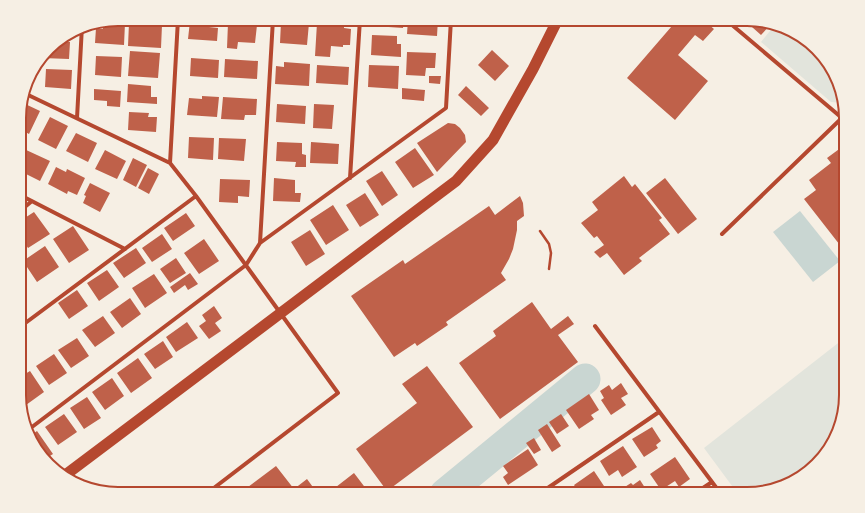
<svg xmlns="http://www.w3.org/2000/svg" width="865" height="513" font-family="'Playfair Display',serif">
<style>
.green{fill:#e2e4dc}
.water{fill:#c9d6d2}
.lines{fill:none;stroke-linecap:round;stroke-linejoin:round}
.river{stroke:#c9d6d2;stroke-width:31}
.building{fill:#bf614a}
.path{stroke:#b5482f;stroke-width:2.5}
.minor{stroke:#b5482f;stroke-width:4}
.trunk{stroke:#b5482f;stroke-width:11}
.rim{fill:none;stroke:#b5482f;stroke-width:2}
</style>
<rect width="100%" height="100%" fill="#f6efe4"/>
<!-- green -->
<path class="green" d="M774,26L797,32L833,68L843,103L831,102L761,42Z
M842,340L846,342V401L833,445L797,481L753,494H738L704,448Z"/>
<!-- water -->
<path class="water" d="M800,211L840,261L813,282L773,232Z"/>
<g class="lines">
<!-- river -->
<path class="river" d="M445,494L585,379"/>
</g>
<!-- building -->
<path class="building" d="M374,19H404L403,28L374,26Z
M408,19H438L437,36L407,34Z
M678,19H702L714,29L703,41L695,35L678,55L708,81L675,120L627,78Z
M743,19H747L770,25L761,35Z
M190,21H200V26L218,28L217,41L188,39Z
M103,22L125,23L124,45L95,43L96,28L103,29Z
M281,22L309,23L307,45L280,43Z
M129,23L162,25L161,48L128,46Z
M228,23L257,25L255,43L238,42L237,49L227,48Z
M317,23L344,24V28L351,29L350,45H343V47L331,46L330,57L315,56Z
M372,35L397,36V44H401V57L371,55Z
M57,41L70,42L69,59L42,58L53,44Z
M492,50L509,66L495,81L478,65Z
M130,51L160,53L158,78L128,76Z
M407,52L436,53L435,68H426L425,76L406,75Z
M96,56L122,57L121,77L95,75Z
M191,58L219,60L218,78L190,76Z
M225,59L258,61L257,79L224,77Z
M284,62L310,64L309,86L275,84L276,66L284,67Z
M317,65L349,67L348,85L316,83Z
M369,65L399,66L398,89L368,87Z
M46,69L72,70L71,89L45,87Z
M429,76H441L440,84L429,83Z
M128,84L151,86V97H157V104L127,102Z
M466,86L489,108L481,116L458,95Z
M402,88L425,90L424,101L402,99Z
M94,89L121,91L120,107L107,106V101L94,100Z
M202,96L219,97L217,117L187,115L189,98L202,99Z
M223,97L257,99L256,115H245L244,120L221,119Z
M21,102L40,111L29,134L20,129V105Z
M277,104L306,106L305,124L276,122Z
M314,104L334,105L332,129L313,128Z
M129,112L149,113L148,117H157L156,132L128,130Z
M50,117L68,126L56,149L38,140Z
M448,123L455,124L460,128L465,135L466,142L437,172L417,143Z
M76,133L97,143L88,162L66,151Z
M189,137L214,138L213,160L188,158Z
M219,138L246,139L244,161L218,159Z
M277,142L302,143V154L306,155V167H295L296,162L276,161Z
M311,142L339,144L338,164L310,163Z
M846,144V246L843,249L804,199L816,190L809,180L831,163L827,158Z
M415,148L434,175L413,188L395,162Z
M24,149L50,161L40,181L20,171V157Z
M105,150L126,161L117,179L95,169Z
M133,158L147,165L136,187L123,180Z
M56,167L66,172L67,169L85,178L77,195L68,191L67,194L48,184Z
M148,168L159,174L149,194L138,188Z
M382,171L398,195L382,206L366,181Z
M624,176L632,187L635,184L662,218L659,220L670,234L639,258L642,261L624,275L607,253L600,258L594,252L604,245L597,236L594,238L581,223L598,210L592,202Z
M274,178L295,180V193H301L300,202L273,201Z
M665,178L697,219L678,234L646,193Z
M220,179L250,180L249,197L238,196V203L219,202Z
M90,183L110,193L100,212L83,203L86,196L84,195Z
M365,193L379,215L360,227L346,205Z
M520,196L523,203L524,216L517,221V230L513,249L509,259L501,273L506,280L446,322L448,325L417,346L415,343L394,357L351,296L403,260L405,264L489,206L495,215Z
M333,205L349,230L326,245L310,220Z
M34,212L50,234L28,248L20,236V221Z
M186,213L195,226L173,241L164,228Z
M73,226L89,250L69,263L53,239Z
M310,230L325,254L306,266L291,242Z
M162,234L172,249L152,262L142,248Z
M204,239L219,261L199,274L184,253Z
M45,246L59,267L37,282L23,261Z
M136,248L146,263L124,278L113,263Z
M176,258L186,273L170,283L160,269Z
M107,270L119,287L99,301L87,283Z
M190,273L198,284L188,290L185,285L174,293L170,287Z
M154,274L167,293L145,308L132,288Z
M77,290L88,306L69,319L58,303Z
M130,298L141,314L122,328L110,312Z
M532,302L551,329L568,316L574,324L558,335L578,362L500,419L459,363L496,336L493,331Z
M214,306L222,318L215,323L221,331L209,339L199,326L206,321L202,315Z
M103,316L115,333L95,347L82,330Z
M187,322L198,338L176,352L166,337Z
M77,338L89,356L71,368L58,350Z
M163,341L173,357L155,369L144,354Z
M54,354L67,373L49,385L36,366Z
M138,358L152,378L131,393L117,373Z
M427,366L473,427L387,491L356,449L417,403L402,384Z
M30,371L44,392L26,405L20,395V377Z
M112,378L124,396L105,410L92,392Z
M621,383L628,394L621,398L626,405L611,415L601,400L604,398L600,391L609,385L612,390Z
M589,394L599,410L591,415L594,419L579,429L566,410Z
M87,397L101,418L84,429L70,408Z
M64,414L77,432L58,445L45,427Z
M561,414L569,426L557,434L549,422Z
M547,424L561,446L552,452L538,430Z
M652,427L661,441L656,445L658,448L644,457L632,439Z
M37,431L53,454L45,459L36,450L30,436Z
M534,438L541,450L534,454L526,443Z
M623,446L637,467L622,477L618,470L609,476L600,461Z
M528,449L538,465L508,485L503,477L508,473L503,466Z
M675,457L690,479L679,487L675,481L661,490L650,474Z
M276,466L294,489L307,479L318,494H247L244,490Z
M594,471L606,489L597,494H580L574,485Z
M354,473L370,494H327Z
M640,480L649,494H618L617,492L631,483L633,485Z
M485,487L489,494H474Z
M567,489L570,494H560Z"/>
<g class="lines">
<!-- path -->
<path class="path" d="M540,231L549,244L551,253L549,269"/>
<!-- minor -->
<path class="minor" d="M725,19L842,118
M24,93L170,163L196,196L338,393L206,494
M77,118L82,26
M170,163L178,19
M350,178L360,19
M20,195L125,249
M20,211L32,201
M722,234L846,114
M260,243L273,19
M595,326L721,494
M20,327L196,196
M28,430L246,265L260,243L446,108L451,19
M539,494L659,412
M694,494L712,482"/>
<!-- trunk -->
<path class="trunk" d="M64,476L456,181L493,140L533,69L558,19"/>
</g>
<!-- crop -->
<path d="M0 0H865V513H0ZM118 26H747A92 92 0 0 1 839 118V395A92 92 0 0 1 747 487H118A92 92 0 0 1 26 395V118A92 92 0 0 1 118 26Z" fill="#f6efe4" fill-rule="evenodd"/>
<path class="rim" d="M118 26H747A92 92 0 0 1 839 118V395A92 92 0 0 1 747 487H118A92 92 0 0 1 26 395V118A92 92 0 0 1 118 26Z"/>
</svg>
